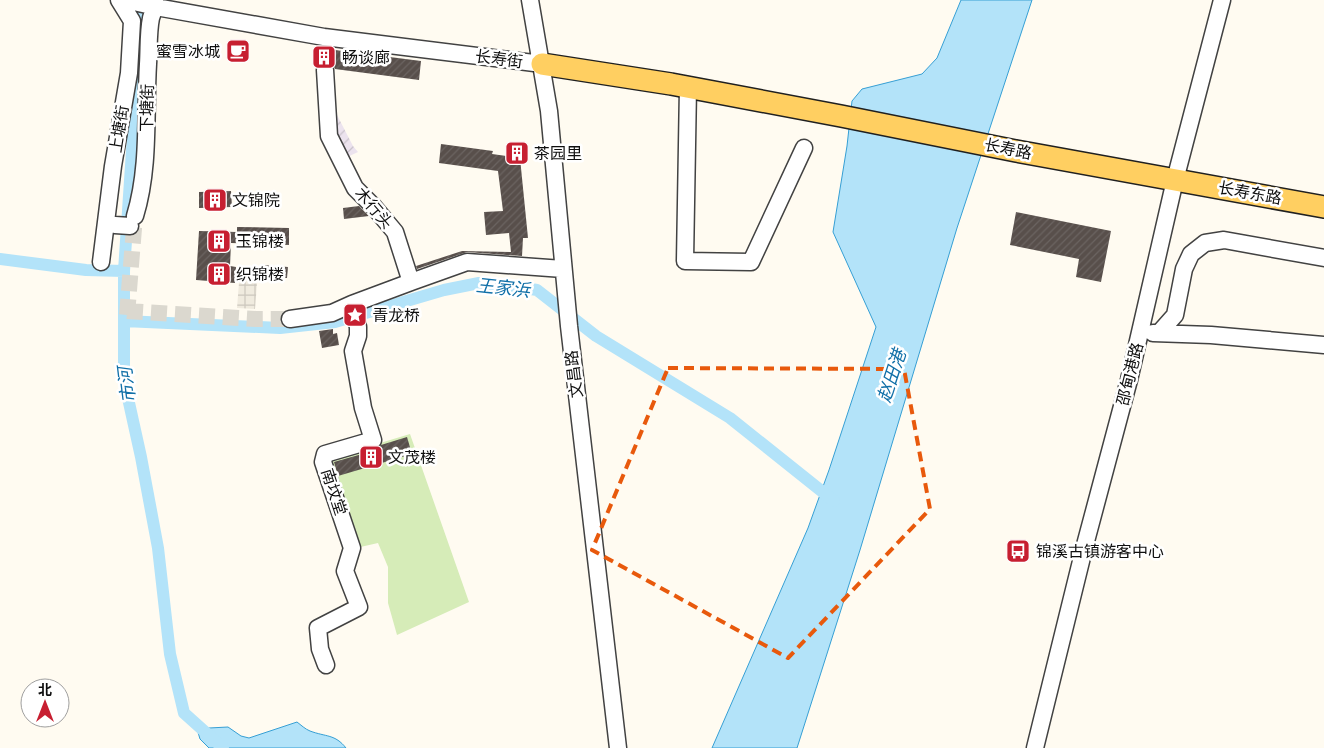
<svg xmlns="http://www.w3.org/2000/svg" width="1324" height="748" font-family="'Crimson Pro','Noto Sans SC',serif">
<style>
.industrial{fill:url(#industrial-furrows)}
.grass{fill:#d6ecb8}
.plaza{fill:url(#plaza-grid)}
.water{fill:#b3e3f9;stroke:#369fd4}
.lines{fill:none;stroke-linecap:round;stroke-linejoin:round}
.canal{stroke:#b3e3f9;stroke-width:12}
.building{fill:url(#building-hatch)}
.minor-tunnel{stroke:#dbd8cf;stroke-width:16;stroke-dasharray:16 8;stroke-linecap:butt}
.minor-casing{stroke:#424242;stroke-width:19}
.major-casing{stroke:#202020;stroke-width:24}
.minor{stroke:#fff;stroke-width:16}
.major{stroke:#ffcf61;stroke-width:21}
.marked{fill:none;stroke:#e8590c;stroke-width:4;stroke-dasharray:10 6;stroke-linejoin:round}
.labels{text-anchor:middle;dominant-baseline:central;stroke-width:5;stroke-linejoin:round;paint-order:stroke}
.poi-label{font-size:16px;fill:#0f0f0f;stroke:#fff;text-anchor:start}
.street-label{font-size:16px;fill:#0f0f0f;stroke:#fff}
.water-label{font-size:18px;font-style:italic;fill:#1170a8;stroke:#fff}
</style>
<defs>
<pattern id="industrial-furrows" width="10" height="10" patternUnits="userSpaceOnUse" patternTransform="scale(1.25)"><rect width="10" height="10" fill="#ece3ee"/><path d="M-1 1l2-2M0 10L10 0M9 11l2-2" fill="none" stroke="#c9c2cb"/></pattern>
<pattern id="plaza-grid" width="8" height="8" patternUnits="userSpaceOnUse" patternTransform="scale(1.25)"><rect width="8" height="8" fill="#f0ebdf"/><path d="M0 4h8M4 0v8" fill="none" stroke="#cdc8be"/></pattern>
<pattern id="building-hatch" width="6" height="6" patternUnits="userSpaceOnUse" patternTransform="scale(1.25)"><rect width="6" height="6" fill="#584f4b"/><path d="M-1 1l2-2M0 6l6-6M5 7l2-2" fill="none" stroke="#6b6461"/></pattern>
</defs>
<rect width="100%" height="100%" fill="#fffbf1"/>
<!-- industrial -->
<path class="industrial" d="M337,115L353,146L358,152L341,160L323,122Z"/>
<!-- grass -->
<path class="grass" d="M410,434L469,602L397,635L388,603V567L378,543L356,548L327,459Z"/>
<!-- plaza -->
<path class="plaza" d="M240,270L258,271L255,309L237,308Z"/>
<!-- water -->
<path class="water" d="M961,0H1032L957,228L860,550L797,748H712L808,528L829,470L876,327L833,232L847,146L852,101L862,89L922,74L937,58Z
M297,722C301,725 305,729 310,731C326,737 335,734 346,748H209L200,739L197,729L200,726L209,728L228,727L241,736L249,738Z"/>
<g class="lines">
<!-- canal -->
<path class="canal" d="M142,0L124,271V380L141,457L158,548L170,654L184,713L223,748
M0,259L86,270L124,271
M124,321L280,328L335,322L444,290L479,283L513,286L537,290L596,336L730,418L834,501"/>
</g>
<!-- building -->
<path class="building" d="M335,50L421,61L419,80L335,69L333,65Z
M441,144L493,151L492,154L520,158L528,238H523L522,256L467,252L417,269L416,266L462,251L511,252L509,233L486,235L484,212L503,211L498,171L439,163Z
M231,191L232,207L199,208V192Z
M359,206L369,216L344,219L343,208Z
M1016,212L1111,231L1101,282L1076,277L1079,259L1010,245Z
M237,227L289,228V245L231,243L230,266L236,267L235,283L196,280L199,231L237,232Z
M265,265L288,267L287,278L264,277Z
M333,329V334L337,333L339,345L322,348L319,331Z
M407,437L412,454L338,476L334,462L376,450L381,445Z"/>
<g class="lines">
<!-- minor-tunnel -->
<path class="minor-tunnel" d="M127,311L256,319H290
M127,315L135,216"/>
<!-- minor casing -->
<g class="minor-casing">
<path id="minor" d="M125,0L156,7L324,37L542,64
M530,0L549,111L569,326L618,748
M325,70L329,136L355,188L374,207L395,232L411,282L352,304L358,327V336L353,351L356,368L363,408L373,440L325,454L323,462L352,548L345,571L359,607L318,628L320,649L326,665
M688,87L685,261L751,262L804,148
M135,216C150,167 145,113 148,64C149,49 148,33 151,18C153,11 156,8 155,0
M115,225L130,226
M101,262L113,166L129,73L132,21L119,0
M411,282L467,262L563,269
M290,319L332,313L352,304
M1153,333L1211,335L1324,345
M1159,333L1175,315L1184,269L1191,254L1205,243L1224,240L1324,258
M1035,748L1085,545L1129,380L1175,180L1222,0"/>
</g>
<!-- major casing -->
<g class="major-casing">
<path id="major" d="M542,64L671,84L841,116L1016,151L1324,207"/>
</g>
<!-- minor -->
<use href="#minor" class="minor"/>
<!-- major -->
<use href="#major" class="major"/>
</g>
<!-- marked area -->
<path class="marked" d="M668,368L904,369L930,509L788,658L592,550Z"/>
<!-- icons -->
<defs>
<g id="cafe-square" transform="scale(1.25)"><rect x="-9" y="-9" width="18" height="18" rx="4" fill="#c71f31" stroke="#fff"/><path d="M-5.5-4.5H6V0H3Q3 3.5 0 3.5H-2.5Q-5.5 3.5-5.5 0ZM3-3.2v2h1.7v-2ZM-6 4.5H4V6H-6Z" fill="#fff"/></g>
<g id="building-square" transform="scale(1.25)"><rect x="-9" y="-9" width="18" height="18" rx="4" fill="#c71f31" stroke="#fff"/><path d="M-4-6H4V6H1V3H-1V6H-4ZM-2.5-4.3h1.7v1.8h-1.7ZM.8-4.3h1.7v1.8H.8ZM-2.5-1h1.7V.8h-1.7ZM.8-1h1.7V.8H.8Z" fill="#fff"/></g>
<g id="sight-square" transform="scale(1.25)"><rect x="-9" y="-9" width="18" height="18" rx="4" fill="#c71f31" stroke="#fff"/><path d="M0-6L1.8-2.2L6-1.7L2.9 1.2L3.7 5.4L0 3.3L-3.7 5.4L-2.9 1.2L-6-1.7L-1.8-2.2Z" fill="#fff"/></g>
<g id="bus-square" transform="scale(1.25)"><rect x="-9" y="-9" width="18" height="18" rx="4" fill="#c71f31" stroke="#fff"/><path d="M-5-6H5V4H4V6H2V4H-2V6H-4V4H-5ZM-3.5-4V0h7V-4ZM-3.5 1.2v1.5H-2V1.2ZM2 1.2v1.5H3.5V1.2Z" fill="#fff"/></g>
</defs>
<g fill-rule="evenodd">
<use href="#cafe-square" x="238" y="51"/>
<use href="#building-square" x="324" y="57"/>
<use href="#building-square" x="517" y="153"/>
<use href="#building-square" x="215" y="200"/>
<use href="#building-square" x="219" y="241"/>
<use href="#building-square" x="219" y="274"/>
<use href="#sight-square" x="355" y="315"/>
<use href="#building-square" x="371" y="457"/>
<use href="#bus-square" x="1018" y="551"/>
</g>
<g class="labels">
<!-- poi labels -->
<g class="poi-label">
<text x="220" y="51" text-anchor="end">蜜雪冰城</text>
<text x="342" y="57">畅谈廊</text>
<text x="534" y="153">茶园里</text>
<text x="232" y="200">文锦院</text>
<text x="236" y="241">玉锦楼</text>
<text x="236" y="274">织锦楼</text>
<text x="372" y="315">青龙桥</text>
<text x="388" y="457">文茂楼</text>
<text x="1036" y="551">锦溪古镇游客中心</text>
</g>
<!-- street labels -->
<g class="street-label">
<text transform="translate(499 59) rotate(7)">长寿街</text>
<text transform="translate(147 108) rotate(-89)">下塘街</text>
<text transform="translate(119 129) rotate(-81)">上塘街</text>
<text transform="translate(1008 149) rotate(11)">长寿路</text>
<text transform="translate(1250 193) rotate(10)">长寿东路</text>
<text transform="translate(374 208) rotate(49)">木行头</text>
<text transform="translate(574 374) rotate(-97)">文昌路</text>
<text transform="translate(1130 374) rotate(-76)">邵甸港路</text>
<text transform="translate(334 492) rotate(72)">南坟堂</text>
</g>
<!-- water labels -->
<g class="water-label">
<text transform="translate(503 288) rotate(6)">王家浜</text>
<text transform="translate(892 376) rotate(-72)">赵田港</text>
<text transform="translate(127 385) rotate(-97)">市河</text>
</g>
</g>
<!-- north arrow -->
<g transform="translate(45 703)"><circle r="24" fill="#ffffff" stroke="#9f9f9f"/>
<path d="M0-4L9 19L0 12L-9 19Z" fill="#c71f31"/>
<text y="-8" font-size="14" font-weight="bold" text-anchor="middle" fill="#0f0f0f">北</text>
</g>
</svg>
